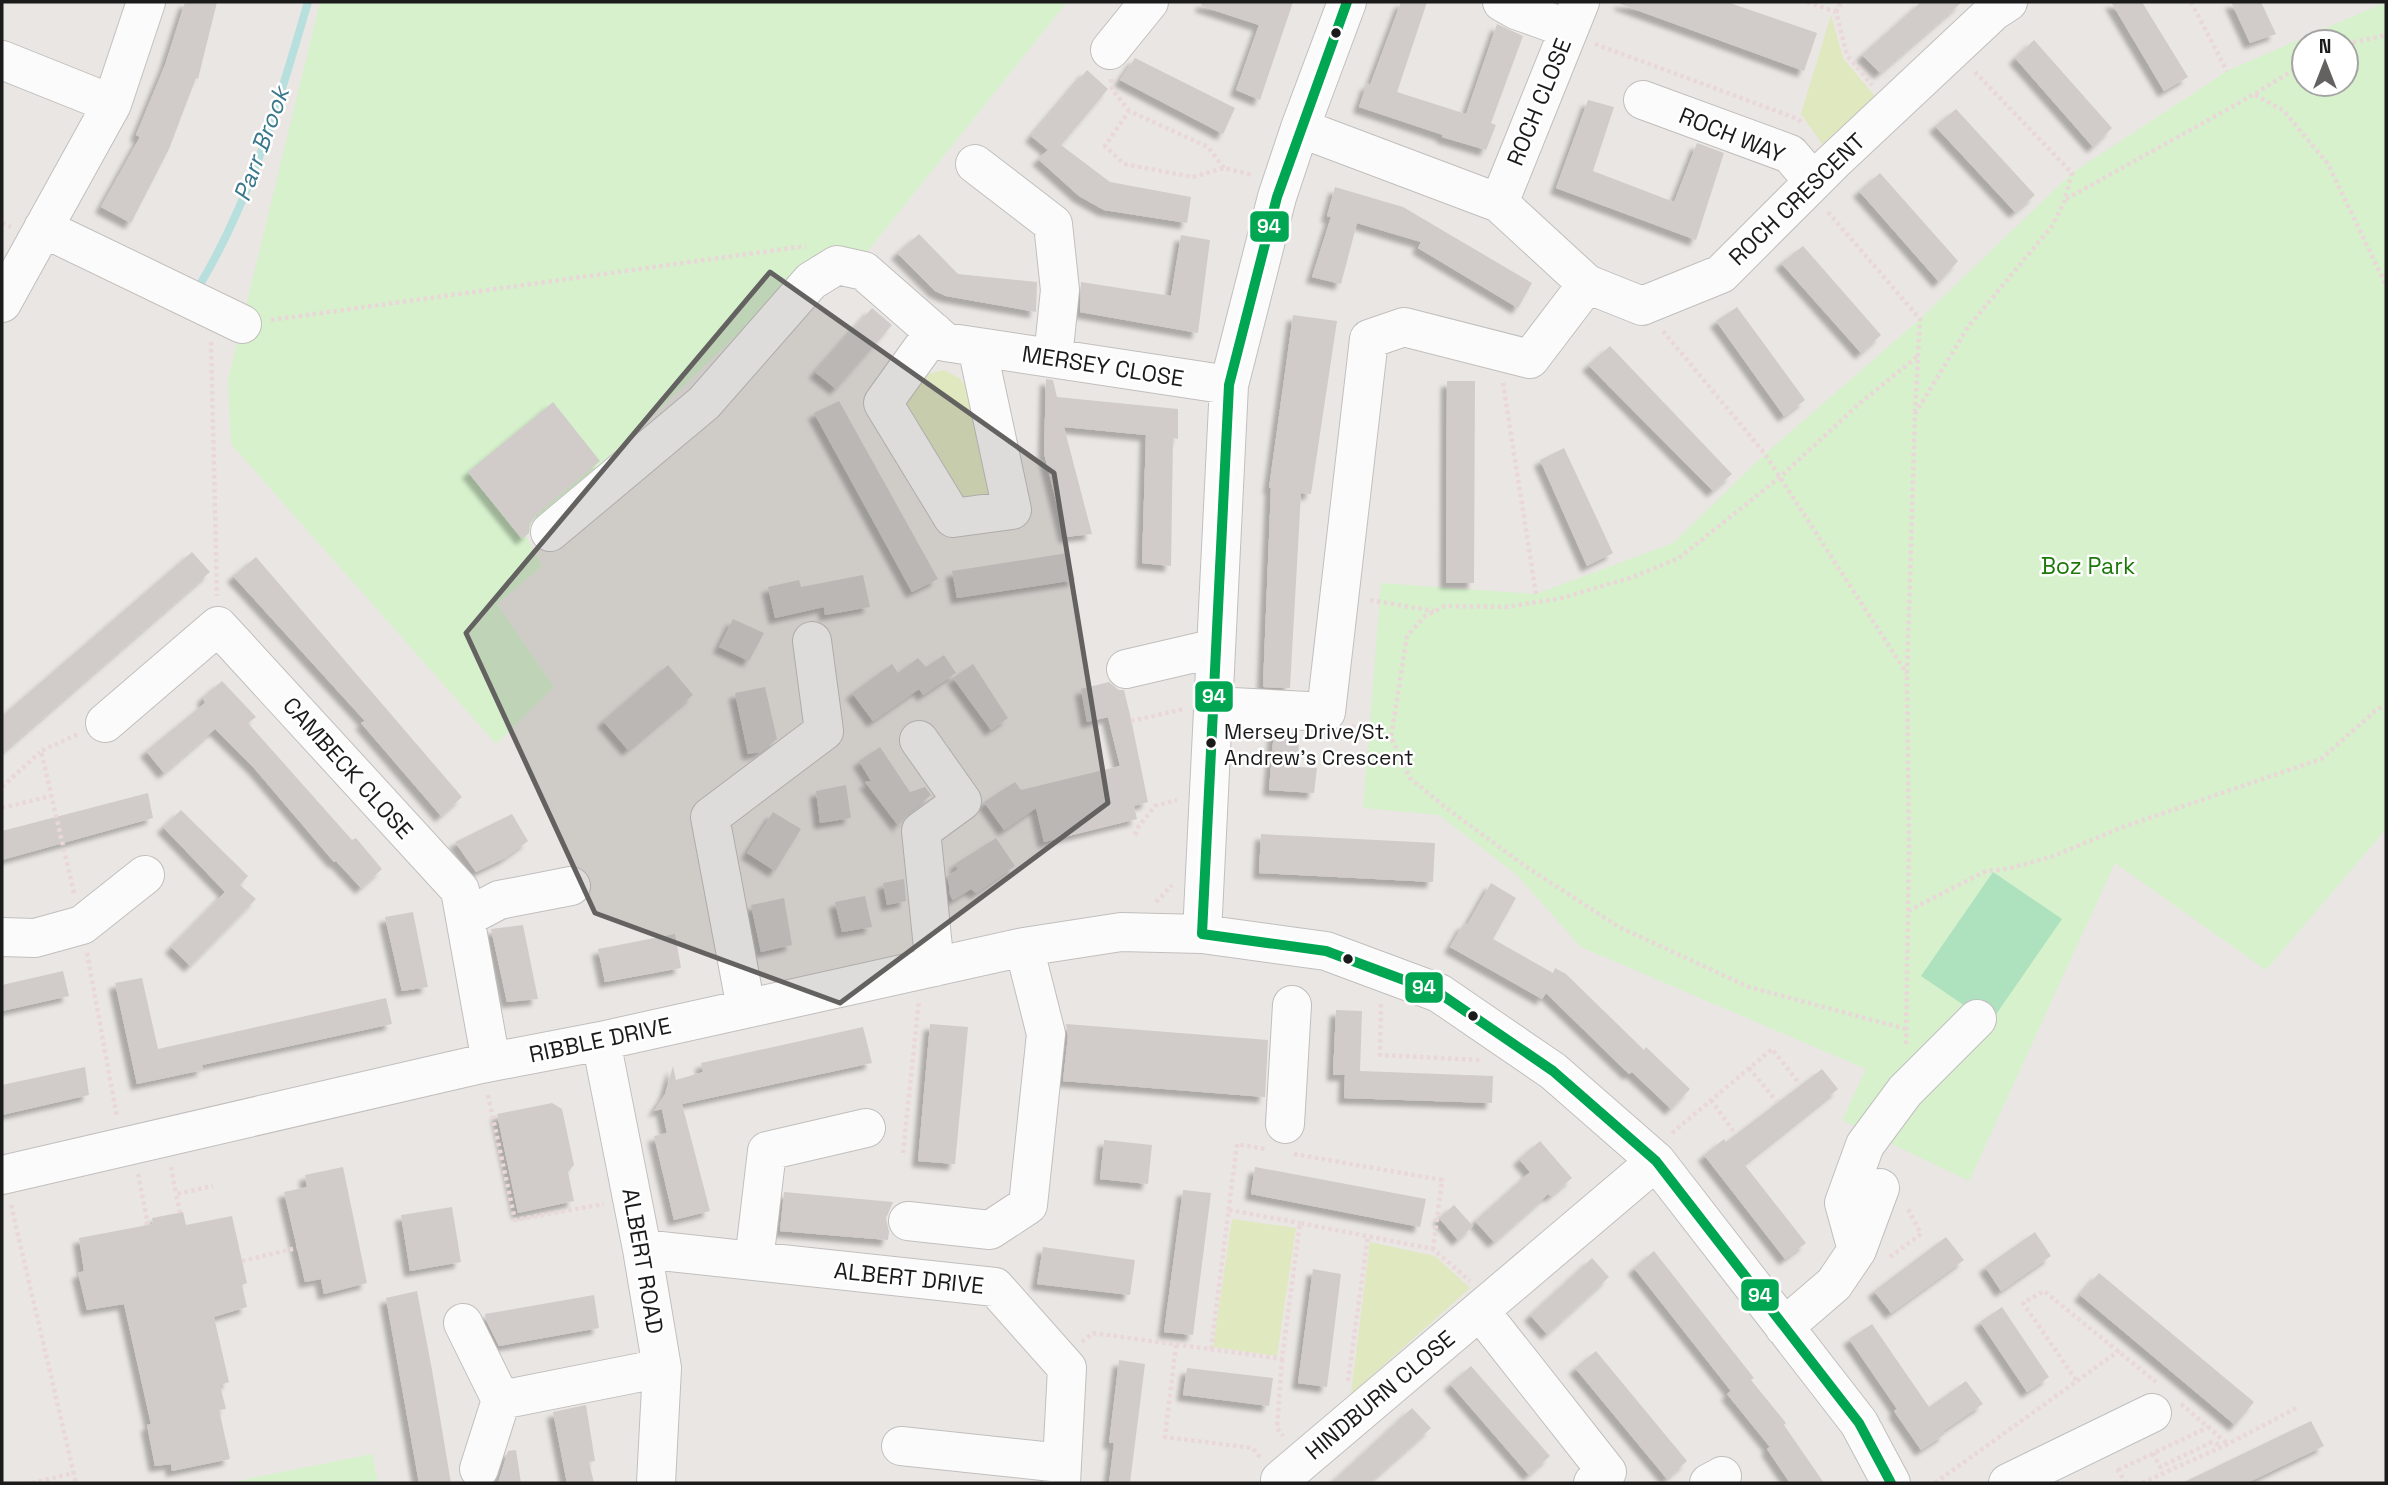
<svg xmlns="http://www.w3.org/2000/svg" width="2388" height="1485" font-family="'Space Grotesk',sans-serif">
<style>
.grass{fill:#e0e8c0}
.park{fill:#d6f1cc;fill-rule:evenodd}
.pitch{fill:#aee2be}
.lines{fill:none;stroke-linecap:round;stroke-linejoin:round}
.stream{stroke:#b6dfdd;stroke-width:8}
.building{fill:#d1ccca;filter:url(#shadow)}
.minor-casing{stroke:#c1bfbe;stroke-width:40}
.path{stroke:#ead7d9;stroke-width:4.5;stroke-dasharray:3.5 3.5;stroke-linecap:butt}
.minor{stroke:#fcfbfb;stroke-width:38}
.bus-1-casing{stroke:#fff;stroke-width:16}
.bus-1{stroke:#00a651;stroke-width:10}
.marked{fill:#636261;fill-opacity:0.2;stroke:#636261;stroke-width:5;stroke-linejoin:round}
.bus-dot{fill:#1b1b1b;stroke:#fff;stroke-width:2.5}
.labels{text-anchor:middle;dominant-baseline:central;stroke-width:5;stroke-linejoin:round;paint-order:stroke}
.bus-label{font-size:21px;fill:#1b1b1b;stroke:#fff;text-anchor:start}
.street-label{font-size:23px;fill:#1b1b1b;stroke:#fff}
.park-label{font-size:23px;fill:#1c7909;stroke:#fff}
.water-label{font-size:24px;font-style:italic;fill:#3c788c;stroke:#fff}
.line-badge{stroke:#fff;stroke-width:2.5}
.badge-label{font-size:19px;text-anchor:middle;font-weight:bold;fill:#fff}
</style>
<defs>
<filter id="shadow"><feDropShadow dx="-6" dy="6" stdDeviation="2" flood-color="#0004"/></filter>
</defs>
<rect width="100%" height="100%" fill="#eae6e3"/>
<!-- grass -->
<path class="grass" d="M1831,15L1843,58L1878,100L1825,148L1801,114Z
M944,370L959,378L966,386L995,495L971,510L899,402L924,375Z
M1232,1219L1296,1228L1277,1356L1213,1347Z
M1370,1242L1435,1256L1470,1288L1351,1394Z"/>
<!-- park -->
<path class="park" d="M320,2H1067L867,252H824L526,536L542,566L497,604L554,687L496,744L231,444L228,380Z
M2386,2V829L2266,970L2115,863L1969,1181L1842,1120L1866,1069L1581,947L1517,875L1439,815L1363,808L1381,583L1536,594L1673,543L1765,454L1920,319L2072,173L2227,71ZM2304,42H2346V84H2304Z
M372,1454L378,1483H227Z"/>
<!-- pitch -->
<path class="pitch" d="M1993,872L2062,919L1990,1023L1921,976Z"/>
<g class="lines">
<!-- stream -->
<path class="stream" d="M202,281C253,195 280,97 308,2"/>
</g>
<!-- building -->
<path class="building" d="M185,2H217L198,79L196,78L169,149L131,223L101,207L140,137L136,135L165,65Z
M1202,2H1293L1260,100L1236,90L1259,25L1201,6Z
M1401,2H1427L1397,92L1466,114L1497,24L1523,36L1491,123L1496,125L1486,150L1442,137L1443,135L1359,107L1367,83L1370,85Z
M1620,2H1727L1817,33L1804,71L1620,4Z
M1921,2H1962L1880,73L1862,55Z
M2111,2H2142L2188,77L2164,91Z
M2231,2H2261L2276,34L2250,43Z
M2034,40L2112,128L2093,147L2015,58Z
M1135,58L1235,108L1223,134L1120,80Z
M1087,70L1108,89L1061,145L1110,182L1191,197L1187,223L1104,210L1079,196L1038,159L1048,150L1031,136Z
M1588,100L1614,107L1593,171L1674,202L1697,143L1724,153L1696,240L1556,188Z
M1956,109L2035,195L2015,212L1935,126Z
M1880,173L1958,261L1939,282L1859,191Z
M1335,187L1403,207L1532,283L1518,308L1418,248L1421,242L1357,223L1341,284L1312,277L1331,217L1327,216Z
M919,234L958,274L1037,282L1036,312L946,296L935,291L897,253Z
M1181,235L1210,240L1198,333L1080,312L1081,282L1171,296Z
M1803,246L1881,335L1861,353L1781,263Z
M1737,307L1805,400L1784,416L1716,321Z
M872,308L892,325L836,389L815,372Z
M1293,315L1337,321L1311,494L1301,493L1290,688L1263,687L1271,488H1269Z
M1610,346L1732,474L1713,491L1588,365Z
M1046,379L1053,380L1057,397L1178,409V439L1173,438L1171,566L1142,563L1146,435L1064,427L1092,534L1065,537L1044,453Z
M1447,381H1475L1474,583H1446Z
M839,401L938,579L912,592L814,413Z
M553,402L600,461L536,515L530,524L529,533L522,539L468,472Z
M1564,448L1613,553L1587,566L1540,460Z
M192,552L210,572L2,753V716Z
M1068,553L1075,580L957,598L952,571Z
M256,557L462,797L441,816L361,723L365,721L233,576Z
M863,575L870,607L825,615L824,607L775,618L768,587L799,580L801,587Z
M733,619L764,633L749,661L719,647Z
M944,655L956,673L923,695L919,689L873,721L852,693L892,664L898,673L918,658L926,667Z
M973,664L1008,718L991,730L953,678Z
M668,665L693,695L628,750L603,721Z
M222,681L256,717L248,723L352,840L356,838L382,869L361,888L336,861L334,862L254,768L215,729L164,773L146,751L205,703L203,697Z
M1109,682L1119,690H1124L1131,719L1148,802L1134,806L1137,819L1044,842L1036,808L1004,830L984,802L1015,782L1021,790L1120,766L1108,717L1087,722L1081,689Z
M765,687L777,739L760,752L748,754L735,693Z
M1274,731L1299,732L1298,767L1317,768L1314,793L1269,790Z
M880,747L910,792L925,787L931,795L908,813L901,823L898,819L900,828L865,782L871,781L859,761Z
M846,785L851,818L820,823L816,791Z
M148,793L153,818L2,860V831Z
M181,810L248,876L240,885L256,899L190,966L171,947L225,892L163,827Z
M773,812L801,829L775,871L747,853Z
M512,814L528,841L505,858L476,872L455,842Z
M1261,834L1435,843L1433,882L1259,873Z
M996,838L1015,866L976,893L971,889L953,900L950,895L948,876L958,869L955,864Z
M904,879L906,901L887,905L883,883Z
M1491,883L1516,898L1493,939L1553,973L1555,968L1566,974L1644,1050L1646,1047L1690,1089L1671,1109L1632,1072L1629,1074L1546,993L1542,999L1450,947L1464,923L1467,925Z
M865,896L872,927L842,932L835,902Z
M784,898L792,945L761,952L751,905Z
M413,912L428,987L402,991L385,917Z
M523,925L538,999L507,1002L491,929Z
M675,934L681,968L605,982L598,949Z
M63,971L69,996L2,1011V985Z
M142,978L158,1049L386,998L392,1024L202,1065L203,1070L137,1084L115,983Z
M1336,1010L1362,1011L1360,1071L1493,1076L1492,1103L1344,1098L1345,1075H1333Z
M930,1024L968,1027L955,1164L918,1161Z
M1066,1024L1268,1040L1265,1097L1063,1081L1068,1036Z
M863,1027L872,1063L682,1104L710,1211L674,1220L654,1136L667,1133L662,1109L654,1111L665,1094L673,1066L676,1080L703,1072L701,1063Z
M85,1067L89,1095L2,1115V1085Z
M1822,1069L1838,1089L1744,1164L1806,1243L1785,1259L1704,1155L1724,1139L1726,1142Z
M552,1103L562,1109L574,1165L568,1172L574,1201L518,1213L497,1114Z
M1104,1140L1152,1145L1148,1184L1100,1179Z
M1540,1141L1572,1178L1551,1196L1548,1194L1494,1242L1475,1221L1530,1172L1519,1159Z
M343,1167L367,1283L324,1294L321,1279L305,1282L284,1192L307,1187L305,1175Z
M1255,1167L1426,1199L1420,1227L1251,1194Z
M1183,1190L1211,1193L1193,1335L1164,1332Z
M784,1192L893,1202L886,1218L889,1232L888,1240L780,1231Z
M1454,1205L1473,1226L1458,1240L1439,1218Z
M452,1207L461,1262L410,1271L401,1215Z
M183,1212L186,1225L232,1216L247,1283L242,1285L247,1307L214,1317L229,1382L220,1385L226,1409L219,1410L230,1459L172,1471L171,1464L155,1466L147,1425L151,1424L124,1304L87,1310L78,1273L84,1271L79,1238L153,1224L152,1218Z
M2035,1232L2051,1256L2001,1291L1985,1267Z
M1946,1237L1964,1260L1891,1313L1874,1291Z
M1043,1247L1135,1260L1130,1295L1037,1284Z
M1654,1251L1754,1378L1751,1380L1786,1423L1784,1425L1824,1483H1790L1767,1449L1770,1447L1727,1394L1731,1391L1634,1268Z
M1592,1258L1609,1277L1547,1334L1530,1315Z
M1313,1269L1341,1274L1327,1387L1298,1383Z
M2099,1273L2254,1402L2235,1425L2080,1295Z
M417,1291L432,1370L451,1483H419L386,1298Z
M594,1295L599,1328L499,1346L486,1320L485,1314Z
M2002,1307L2049,1377L2027,1392L1980,1322Z
M1872,1324L1929,1407L1966,1381L1983,1404L1943,1431L1945,1434L1921,1450L1894,1411L1897,1409L1849,1339Z
M1596,1351L1687,1461L1667,1479L1575,1368Z
M1119,1360L1145,1364L1130,1483H1109L1114,1443H1109Z
M1471,1366L1550,1456L1529,1475L1450,1384Z
M1187,1368L1273,1378L1269,1406L1183,1395Z
M586,1405L595,1461L589,1462L594,1483H567L553,1412Z
M1412,1408L1431,1428L1369,1483H1331Z
M2311,1421L2324,1446L2247,1483H2182Z
M516,1450L521,1483H498L508,1451Z"/>
<g class="lines">
<!-- minor casing -->
<g class="minor-casing">
<path id="minor" d="M1502,2L1516,10L1569,29
M1110,50L1149,2
M2,60L112,104
M1643,100L1790,154L1813,181
M1300,128L1499,203L1587,284L1642,306L1721,274L1833,162L1994,11L2008,2
M975,164L1053,224L1060,290L1053,358
M1499,203L1580,2
M43,228L242,324
M2,303L112,104L146,2
M934,332L883,403L953,518L1012,510L977,347
M550,532L704,403L811,281L837,265L864,271L945,342L1229,385
M1126,669L1216,648
M1213,706L1326,712L1369,339L1404,327L1530,359L1587,284
M105,723L218,626L460,890L491,1062
M919,740L962,801L921,831L935,967
M465,918L499,900L571,886
M1202,934L1229,385L1277,197L1300,128L1347,2
M2,937L35,938L82,925L145,875
M746,1008L710,817L824,731L812,641
M601,1041L642,1249L662,1368L656,1483
M1285,1124L1292,1005
M2,1175L481,1064L601,1041L1024,947L1121,932L1202,934L1326,951L1439,993L1553,1071L1656,1161L1859,1423L1891,1483
M908,1221L990,1230L1028,1205L1046,1034L1024,947
M642,1249L995,1287L1067,1368L1061,1483
M1857,1250L1844,1203L1865,1145L1905,1091L1977,1019
M754,1261L767,1151L866,1128
M1480,1311L1607,1472L1593,1483
M463,1323L501,1400L479,1469
M1784,1327L1834,1284L1857,1250L1880,1188
M501,1400L662,1368
M901,1446L1062,1463
M1280,1480L1656,1161
M1709,1483L1722,1476
M2008,1483L2152,1413"/>
</g>
<!-- path -->
<path class="path" d="M1807,2L1836,12L1847,55L1872,85
M2191,2L2227,71
M1836,12L1840,6L1838,2
M1595,44L1798,119L1802,123
M2346,44L2386,35
M1111,79L1112,89L1129,111
M2255,95L2283,110L2328,164L2386,285
M1224,168L1208,147L1129,111L1105,146L1124,164L1193,177L1224,168L1252,175
M2066,199L2239,103L2304,64
M1828,212L1920,319L1915,411
M2,223L11,227
M271,320L806,246
M1663,331L1765,454L1907,674
M211,342L217,596
M1503,383L1536,594
M1370,600L1434,611
M1131,721L1184,709
M1351,726L1373,735L1391,737
M2,787L40,752
M2,808L51,796
M1135,835L1139,826L1155,806L1177,800
M74,893L41,751L78,734
M1156,902L1172,885
M1908,911L1986,871L2007,869L2051,857L2123,827L2321,759L2375,711L2386,705
M87,953L117,1117
M1381,1004L1380,1055L1480,1060
M1906,1029L1749,987L1619,927L1525,866L1445,807L1410,778L1391,737L1407,636L1425,616L1445,606L1506,607L1562,598L1633,577L1679,558L1780,477L1860,403L1918,356
M1906,1044L1909,846L1907,675L1915,414L1968,327L2052,226L2064,202L2072,173L1974,71
M1749,1068L1777,1102
M488,1095L515,1220L604,1204
M1711,1100L1734,1132
M1672,1133L1772,1049L1799,1083
M903,1153L919,1000
M1294,1154L1442,1180L1433,1249
M171,1167L176,1194
M138,1174L148,1225
M11,1205L76,1483
M1229,1210L1300,1223
M180,1213L176,1194L213,1186
M1890,1257L1921,1234L1907,1207
M242,1261L297,1248
M1082,1342L1093,1333L1282,1359L1300,1223L1433,1249L1470,1281
M1176,1345L1165,1437L1252,1448L1260,1457
M1211,1349L1237,1144L1265,1149
M1282,1359L1277,1428L1283,1436
M2076,1380L2023,1303L2044,1291L2156,1382
M1348,1381L1368,1236
M2181,1404L2228,1444
M2153,1453L2160,1467L2212,1442L2222,1446
M2117,1469L2126,1483
M2118,1470L2209,1427
M32,1483L74,1473
M1935,1483L2120,1350
M2142,1483L2228,1444L2296,1408"/>
<!-- minor -->
<use href="#minor" class="minor"/>
<!-- bus-1 casing -->
<g class="bus-1-casing">
<path id="bus-1" d="M1202,934L1229,385L1277,197L1347,2
M1202,934L1326,951L1439,993L1553,1071L1656,1161L1859,1423L1891,1483"/>
</g>
<!-- bus-1 -->
<use href="#bus-1" class="bus-1"/>
</g>
<!-- marked area -->
<path class="marked" d="M770,272L1054,473L1108,803L840,1003L595,913L466,633Z"/>
<!-- markers -->
<g class="bus-dot">
<circle cx="1336" cy="33" r="6"/>
<circle cx="1211" cy="743" r="6"/>
<circle cx="1348" cy="959" r="6"/>
<circle cx="1473" cy="1016" r="6"/>
</g>
<g class="labels">
<!-- bus labels -->
<g class="bus-label">
<text x="1224" y="731">Mersey Drive/St.<tspan x="1224" dy="26">Andrew's Crescent</tspan></text>
</g>
<!-- street labels -->
<g class="street-label">
<text transform="translate(1539 102) rotate(-68)">ROCH CLOSE</text>
<text transform="translate(1732 135) rotate(22)">ROCH WAY</text>
<text transform="translate(1797 199) rotate(-44)">ROCH CRESCENT</text>
<text transform="translate(1103 366) rotate(9)">MERSEY CLOSE</text>
<text transform="translate(348 768) rotate(48)">CAMBECK CLOSE</text>
<text transform="translate(600 1040) rotate(-12)">RIBBLE DRIVE</text>
<text transform="translate(643 1261) rotate(80)">ALBERT ROAD</text>
<text transform="translate(909 1278) rotate(6)">ALBERT DRIVE</text>
<text transform="translate(1380 1395) rotate(-40)">HINDBURN CLOSE</text>
</g>
<!-- park labels -->
<g class="park-label">
<text x="2088" y="566">Boz Park</text>
</g>
<!-- water labels -->
<g class="water-label">
<text transform="translate(261 144) rotate(-70)">Parr Brook</text>
</g>
</g>
<g class="line-badge">
<rect x="1249" y="210" width="41" height="33" rx="7" fill="#00a651"/>
<rect x="1194" y="680" width="40" height="33" rx="7" fill="#00a651"/>
<rect x="1404" y="971" width="40" height="33" rx="7" fill="#00a651"/>
<rect x="1740" y="1278" width="40" height="34" rx="7" fill="#00a651"/>
</g>
<g class="badge-label">
<text x="1269" y="233">94</text>
<text x="1214" y="703">94</text>
<text x="1424" y="994">94</text>
<text x="1760" y="1302">94</text>
</g>
<!-- border -->
<rect width="2388" height="1485" fill="none" stroke="#1b1b1b" stroke-width="7"/>
<!-- north arrow -->
<g transform="translate(2325 63)"><circle r="33" fill="#ffffff" stroke="#a4a4a4" stroke-width="2"/>
<path d="M0-5L12 26L0 18L-12 26Z" fill="#636261"/>
<text y="-10" font-size="19" font-weight="bold" text-anchor="middle" fill="#1b1b1b">N</text>
</g>
</svg>
